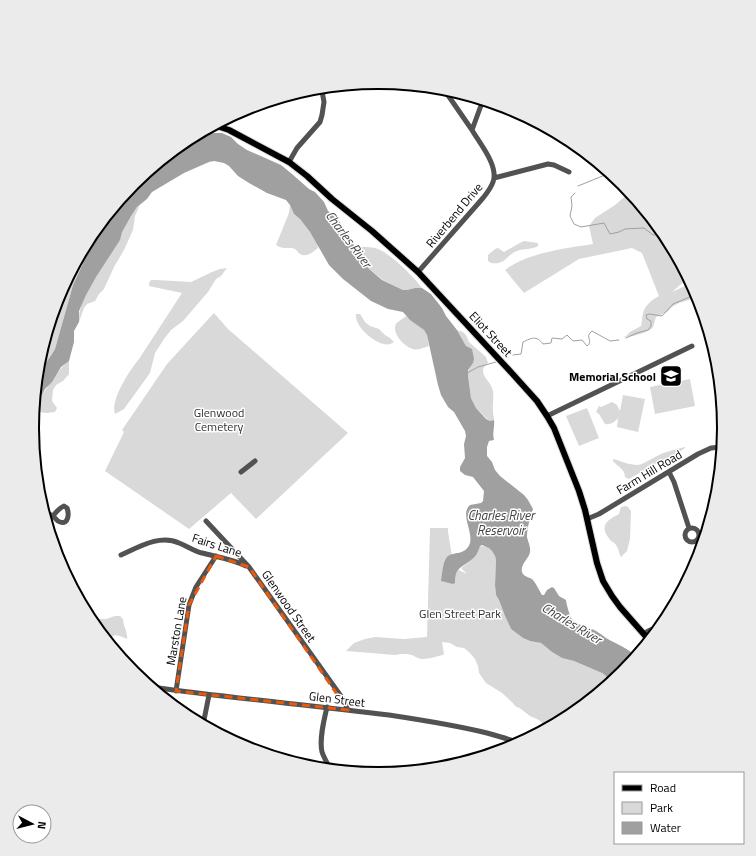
<svg xmlns="http://www.w3.org/2000/svg" width="756" height="856" font-family="'Titillium Web',sans-serif">
<style>
.green{fill:#d9d9d9}
.water{fill:#a0a0a0}
.lines{fill:none;stroke-linecap:round;stroke-linejoin:round}
.stream{stroke:#a0a0a0;stroke-width:1}
.major-casing{stroke:#dbdbdb;stroke-width:8}
.minor{stroke:#525252;stroke-width:5}
.major{stroke:#000;stroke-width:6}
.marked{fill:none;stroke:#e8590c;stroke-width:3;stroke-dasharray:8 5;stroke-linejoin:round}
.labels{text-anchor:middle;dominant-baseline:central;stroke-width:3;stroke-linejoin:round;paint-order:stroke}
.street-label{font-size:12px;fill:#000;stroke:#fff}
.poi-label{font-size:12px;font-weight:bold;fill:#000;stroke:#fff;text-anchor:end}
.park-label{font-size:12px;fill:#303030;stroke:#fff}
.water-label{font-size:13px;font-style:italic;fill:#414141;stroke:#fff}
.rim{fill:none;stroke:#000;stroke-width:2}
</style>
<rect width="100%" height="100%" fill="#fff"/>
<!-- green -->
<path class="green" d="M137,181L112,210L99,236L87,255L73,285L55,349L52,354L37,376L39,360L52,316H53L58,309L62,294L65,290L66,282L90,236L134,183Z
M630,192L666,236L688,278L672,292L685,286L691,283L699,299L695,298L679,303L672,307L667,312L656,317C655,320 654,324 653,327C649,333 631,337 624,337L626,336L630,332L641,326C642,322 642,317 643,313C646,304 652,300 659,296L642,253L632,248L579,259L524,293L505,270C509,267 514,264 518,262C541,251 568,248 593,244L589,226L595,218L615,205Z
M140,205L135,216L133,230L124,250L114,267L104,289L99,294L95,301L87,304L84,308L79,322C79,318 79,314 80,310C87,285 105,264 118,242C120,239 120,237 121,233C124,226 133,210 140,205Z
M290,205L294,214L300,219L310,232L317,242L318,248C314,251 307,258 300,254C297,252 297,249 292,248C286,248 282,249 276,245L289,213Z
M524,241L538,243V246C532,250 524,248 517,251C506,255 506,265 491,263L488,261V255L495,249L498,248L504,252L518,244Z
M354,245C362,248 370,246 378,249C391,254 414,277 422,288H415L407,290H403L383,280L369,269L359,256Z
M227,268L221,276L216,279L208,292L183,321L171,330L164,339L155,353L150,373L124,409L115,414C110,400 130,370 139,359L182,293L149,286V283L151,280H156L191,282L212,272L220,269Z
M214,313L228,329L348,433L256,519L231,493L189,529L105,471L124,432L122,430L167,364Z
M356,314H360L365,322L370,326L379,329L385,335L390,338L394,342C384,351 362,333 358,323C356,320 356,317 356,314Z
M406,316L424,330L427,335L429,346C425,347 418,351 413,349C405,347 391,333 396,324C398,321 403,319 406,316Z
M457,330L463,332L466,335L469,342L486,357L488,363C486,365 483,367 483,371C483,377 490,382 492,388C495,396 492,403 493,411C493,414 494,417 494,420L490,421L487,419L476,408L471,398L468,376V371L470,367L466,346Z
M69,361V374L63,381L56,385L53,390L52,401L57,408L55,412L47,413L39,412L33,417C34,413 33,407 34,404C35,401 39,399 41,396C49,387 59,367 69,361Z
M690,379L695,406L655,414L650,387Z
M623,395L645,399L638,432L617,427L618,418C615,422 610,425 605,424L599,414L596,412L599,406L601,407L612,402L617,405L620,411Z
M587,408L599,438L579,446L566,416Z
M685,447V448L673,456L660,461L629,479L625,477C625,469 618,467 613,461V459C621,461 629,465 638,465C644,464 649,460 655,457C664,452 675,449 685,447Z
M626,506L628,507L631,511L630,539L627,551L621,557C619,554 619,549 616,545C615,543 613,542 611,541C599,527 605,521 619,514L621,507Z
M430,528H448V532L452,556L455,568L467,574L461,568C469,563 476,555 480,546L489,547L492,551L495,556L496,560L495,585L496,595L499,600L505,616L511,629L523,638L530,641L541,643L552,652L562,658L574,661L602,673L606,676L610,683L570,716L547,728L539,720L530,716L521,709L515,706L513,703L502,693L486,683L479,673L478,666L475,659L469,652L464,648L457,647L450,643L442,642L444,654L443,655C437,656 430,659 423,659C419,659 418,658 414,656C409,653 400,654 395,655L346,651L354,643L365,639L375,637L404,639L427,637Z
M115,616H120L123,619C123,626 128,632 127,639C121,637 117,633 111,637L103,636L90,619H106Z"/>
<!-- water -->
<path class="water" d="M214,133H222L231,137L238,144L247,150L281,165L292,174L309,189L315,192L324,202L328,211L331,213L339,221L351,239L359,256L369,269L382,280L403,290H407L415,288H422L431,294L442,308L446,316L457,330L466,346L472,349L474,359L473,363L468,370V376L471,398L476,408L486,419L490,421L494,420C495,427 492,433 494,440L489,441L487,447V456L492,462L495,470L500,476L524,495L528,500L533,509C530,518 527,528 527,537C528,542 531,547 530,552C529,559 520,564 522,572C523,576 528,577 532,579C536,583 539,590 542,595H544L547,590L552,587L554,588L559,596L566,600C566,603 570,616 571,618C576,625 589,627 596,631C600,633 603,636 606,638C618,645 627,647 636,657L622,673L610,683L606,676L602,673L574,661L562,658L552,652L541,643L530,641L523,638L511,629L505,616L499,600L496,595L495,585L496,560L495,556L492,551L489,548L482,545L480,546C479,549 478,552 476,555C471,562 462,565 458,570C455,573 455,580 455,583L453,584L441,581C442,575 443,561 447,557C453,551 466,556 470,543C473,531 460,514 470,505L481,503L483,501L484,491L473,477L465,475L460,471V467L465,458L464,444L466,436L465,431L454,412L448,407L441,395L438,385L427,335L424,330L410,320L403,312L388,309L371,301L343,279L329,265L310,232L300,219L294,214L290,205L286,200L267,193L249,183L238,176L229,166L224,163L214,161L209,162L184,173L152,192L147,199L137,207L131,216L122,232L120,240L96,277L86,295L79,311V322L74,331V342L69,361L61,367L52,382L45,389L42,395L35,403L37,376L52,354L55,349L73,285L87,255L99,236L112,210L137,181L163,161L167,156L181,145L194,138Z"/>
<g class="lines">
<!-- stream -->
<path class="stream" d="M578,186L610,173
M575,193L571,197L572,206L570,216L574,224L581,227L604,223L610,234L619,232L625,229L644,228L653,235L665,234
M626,338L637,333L648,330L651,326V321L647,319L646,315L649,314L662,316L673,304L697,294
M513,355L521,354L523,342C532,338 536,335 543,344L551,343L552,338L562,339L567,335L573,341L582,340L587,346C594,341 584,337 592,331L610,341L619,340
M467,373L478,367L496,362"/>
<!-- major casing -->
<g class="major-casing">
<path id="major" d="M214,125L229,130L289,162L307,176L332,199L372,231L418,272L509,370L537,401L547,416L554,428L579,491L585,510L597,563L603,581L612,596L620,607L649,640"/>
</g>
<!-- minor -->
<path class="minor" d="M443,88L472,130
M289,162L297,148L320,122L322,115L324,102L322,91L320,88
M494,178L548,164L554,165L569,172
M418,272L483,198C487,193 491,188 493,182C499,166 480,144 472,130L483,100
M547,416L692,346
M241,472L255,461
M669,472L674,482L689,528
M44,512C46,513 50,514 53,516C55,518 57,521 60,522C69,525 69,513 67,508L64,506C59,508 56,512 53,516
M587,519L599,514L698,454L711,448L722,447
M206,521L249,567L343,699L348,710
M685 535a7 7 0 1 1 14 0a7 7 0 1 1-14 0Z
M121,555C139,547 160,534 179,543C187,546 194,551 202,553C217,557 232,559 246,566
M644,634L648,631L662,625
M151,687C230,698 310,705 389,715C422,720 455,725 487,733C498,736 509,739 519,743
M176,691L189,605L196,587L216,556
M327,707C324,720 319,739 322,752C324,758 328,764 330,769
M203,725L209,695"/>
<!-- major -->
<use href="#major" class="major"/>
</g>
<!-- marked area -->
<path class="marked" d="M216,556L249,567L348,710L176,691L189,605Z"/>
<!-- icons -->
<defs>
<g id="school-square" transform="scale(1.15)"><rect x="-9" y="-9" width="18" height="18" rx="4" fill="#000" stroke="#fff"/><path d="M0-5L7-2L0 1L-7-2ZM-4 1L0 2.5L4 1V4Q0 6-4 4Z" fill="#fff"/></g>
</defs>
<g fill-rule="evenodd">
<use href="#school-square" x="671" y="376"/>
</g>
<g class="labels">
<!-- street labels -->
<g class="street-label">
<text transform="translate(454 215) rotate(-50)">Riverbend Drive</text>
<text transform="translate(491 334) rotate(47)">Eliot Street</text>
<text transform="translate(649 472) rotate(-31)">Farm Hill Road</text>
<text transform="translate(217 545) rotate(18)">Fairs Lane</text>
<text transform="translate(289 606) rotate(55)">Glenwood Street</text>
<text transform="translate(176 631) rotate(-80)">Marston Lane</text>
<text transform="translate(337 699) rotate(7)">Glen Street</text>
</g>
<!-- poi labels -->
<g class="poi-label">
<text x="656" y="376">Memorial School</text>
</g>
<!-- park labels -->
<g class="park-label">
<text x="219" y="412">Glenwood<tspan x="219" dy="14">Cemetery</tspan></text>
<text x="460" y="613">Glen Street Park</text>
</g>
<!-- water labels -->
<g class="water-label">
<text transform="translate(349 239) rotate(53)">Charles River</text>
<text x="501" y="515">Charles River<tspan x="501" dy="15">Reservoir</tspan></text>
<text transform="translate(572 623) rotate(31)">Charles River</text>
</g>
</g>
<!-- crop -->
<path d="M0 0H756V856H0ZM39 428a339 339 0 1 1 678 0a339 339 0 1 1-678 0Z" fill="#ebebeb" fill-rule="evenodd"/>
<path class="rim" d="M39 428a339 339 0 1 1 678 0a339 339 0 1 1-678 0Z"/>
<!-- legend -->
<rect x="614" y="772" width="130" height="72" fill="#ffffff" stroke="#999999"/>
<rect x="622" y="785" width="20" height="6" fill="#000000" stroke="#999999"/>
<text x="650" y="792" font-size="12" fill="#000000">Road</text>
<rect x="622" y="802" width="20" height="12" fill="#d9d9d9" stroke="#999999"/>
<text x="650" y="812" font-size="12" fill="#000000">Park</text>
<rect x="622" y="822" width="20" height="12" fill="#a0a0a0" stroke="#999999"/>
<text x="650" y="832" font-size="12" fill="#000000">Water</text>
<!-- north arrow -->
<g transform="translate(32 824) rotate(97)"><circle r="19" fill="#ffffff" stroke="#999999"/>
<path d="M0-3L7 15L0 10L-7 15Z" fill="#000000"/>
<text y="-6" font-size="11" font-weight="bold" text-anchor="middle" fill="#000000">N</text>
</g>
</svg>
